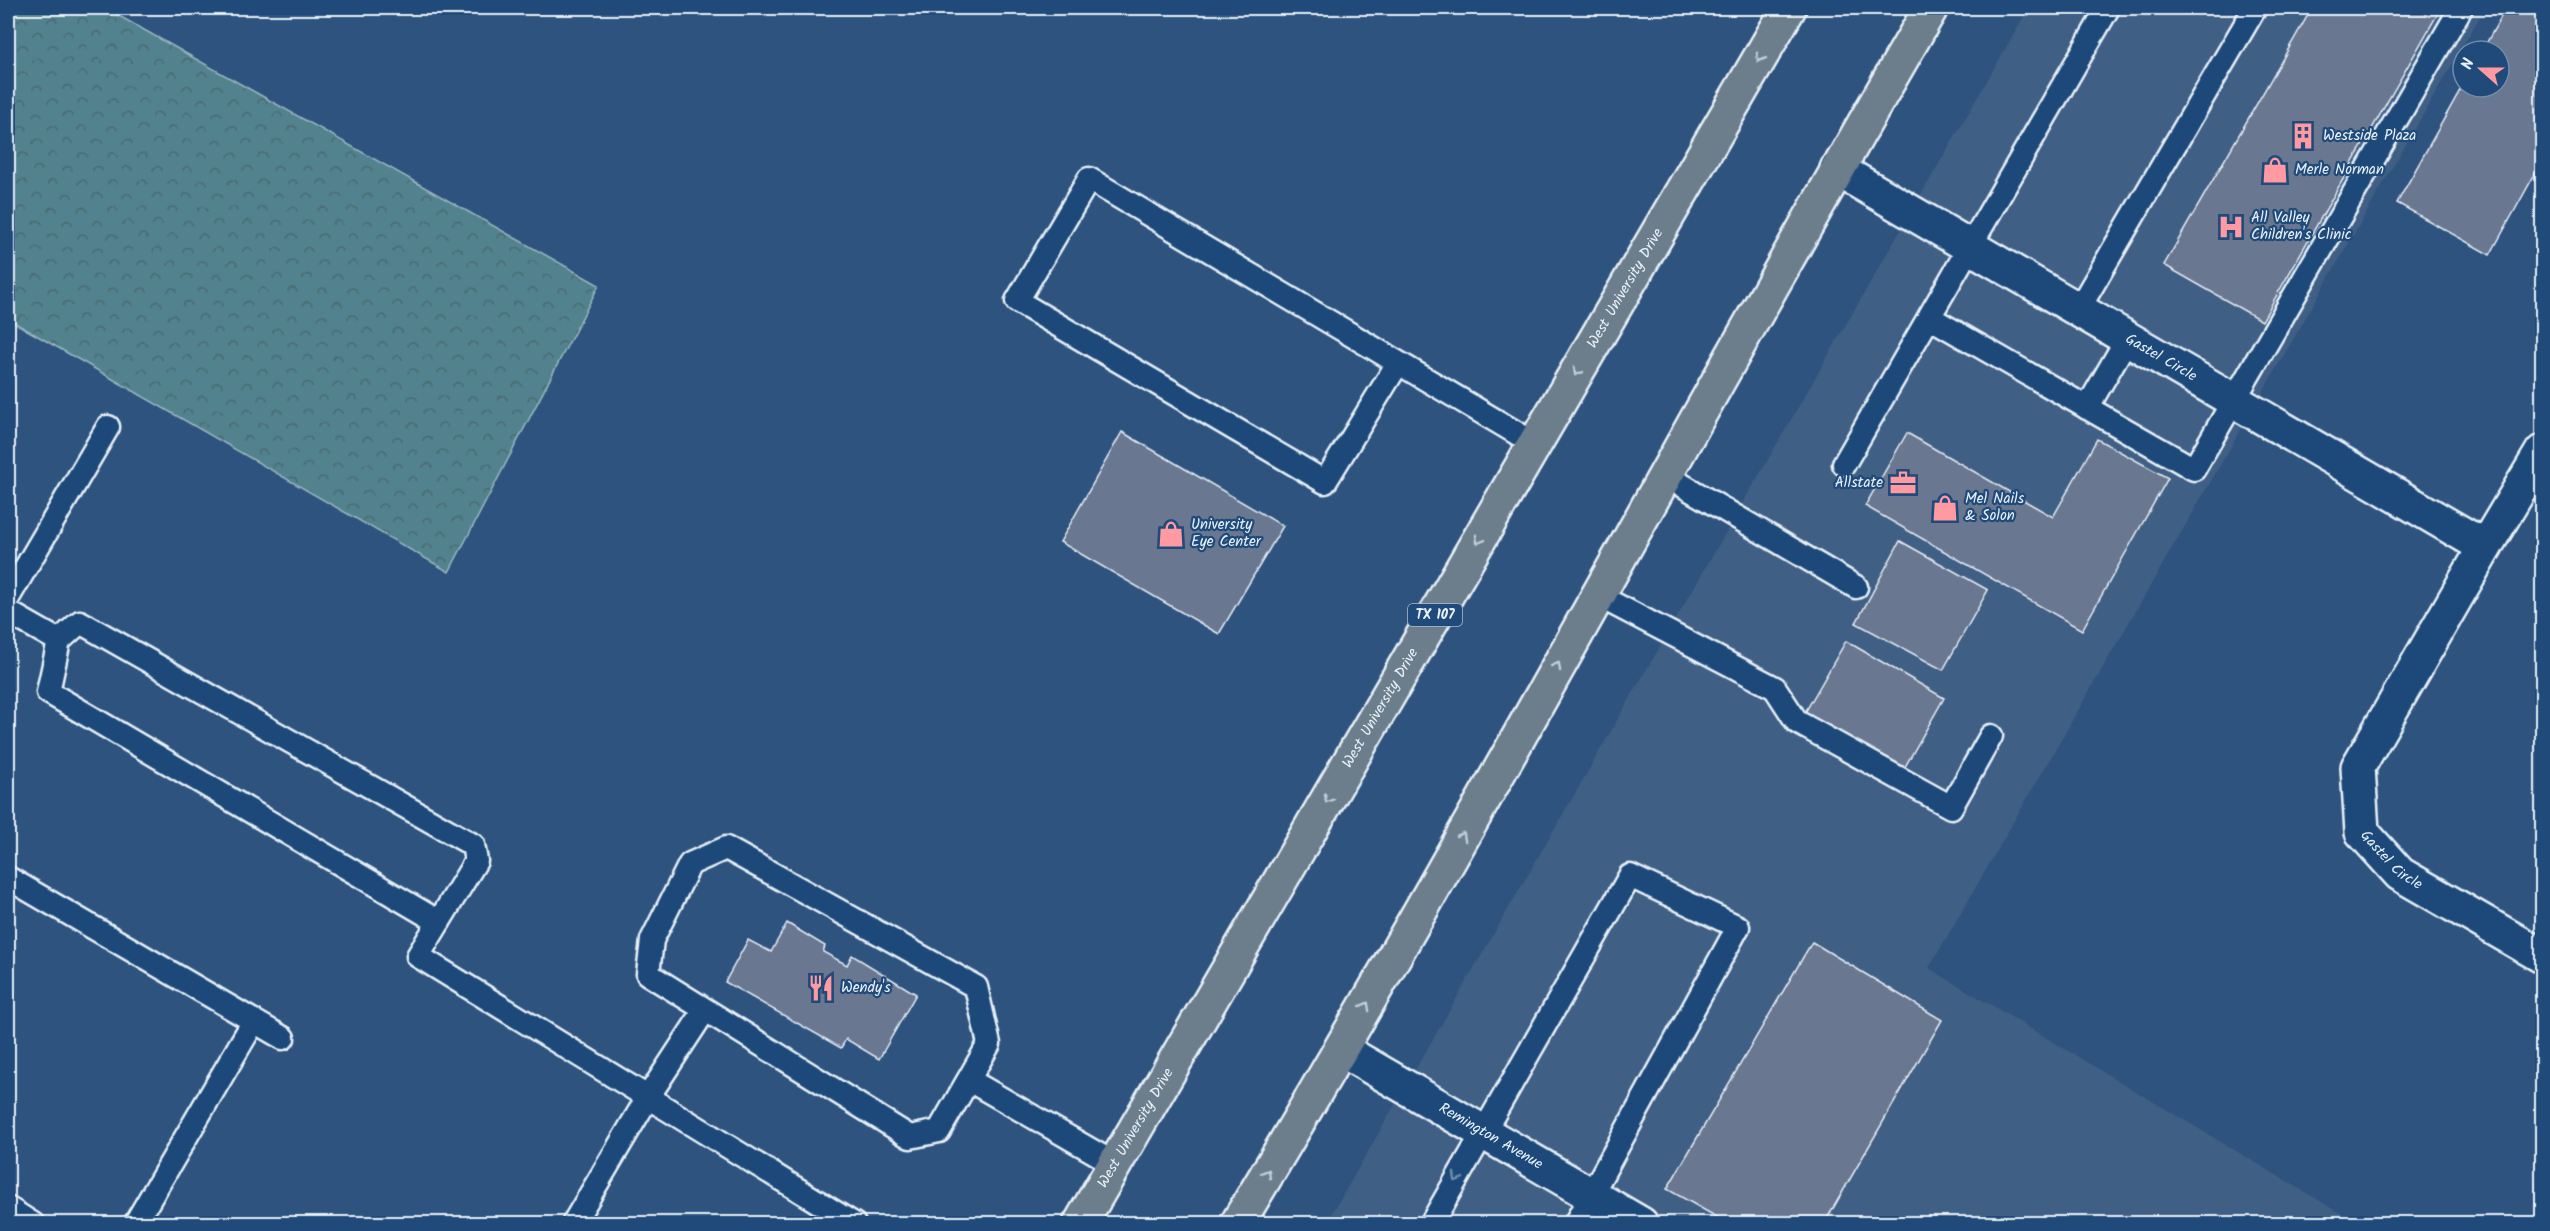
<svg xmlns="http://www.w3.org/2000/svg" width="2550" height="1231" font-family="Kalam,sans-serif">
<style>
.built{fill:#405e84}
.forest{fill:url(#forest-crowns);stroke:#9cbac2;stroke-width:1.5}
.building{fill:#6b7791;stroke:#e8f1f8;stroke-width:1.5}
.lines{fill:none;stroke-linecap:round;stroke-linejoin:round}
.service-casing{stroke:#e8f1f8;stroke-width:27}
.minor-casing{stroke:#e8f1f8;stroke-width:38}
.primary-casing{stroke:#e8f1f8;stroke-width:38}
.service{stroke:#1f4a7a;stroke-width:22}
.minor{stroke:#1f4a7a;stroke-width:33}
.primary{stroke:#6c7d8b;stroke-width:33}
.oneway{stroke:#c3ced7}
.oneway2{stroke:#6f8dac}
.labels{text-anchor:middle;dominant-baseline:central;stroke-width:4.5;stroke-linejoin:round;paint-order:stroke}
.shield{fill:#1f4a7a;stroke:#acbfd2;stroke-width:1.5}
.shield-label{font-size:14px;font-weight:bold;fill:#e8f1f8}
.poi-label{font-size:15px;fill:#e8f1f8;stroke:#1f4a7a;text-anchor:start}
.street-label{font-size:15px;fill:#e8f1f8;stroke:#1f4a7a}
</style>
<defs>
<pattern id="forest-crowns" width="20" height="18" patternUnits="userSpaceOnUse" patternTransform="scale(1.5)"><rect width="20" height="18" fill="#51828d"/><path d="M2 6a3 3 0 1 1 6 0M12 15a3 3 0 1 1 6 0" fill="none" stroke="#4c686f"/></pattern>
</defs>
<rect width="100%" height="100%" fill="#2e537f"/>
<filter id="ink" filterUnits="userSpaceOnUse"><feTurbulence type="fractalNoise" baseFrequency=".0167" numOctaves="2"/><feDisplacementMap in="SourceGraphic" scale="12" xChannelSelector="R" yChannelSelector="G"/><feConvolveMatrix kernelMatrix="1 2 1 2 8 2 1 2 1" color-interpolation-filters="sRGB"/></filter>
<g filter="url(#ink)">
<!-- built -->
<path class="built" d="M2029,8H2485L1929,968L2357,1223L1326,1224Z"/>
<!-- forest -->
<path class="forest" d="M8,8H105L599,285L449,572L8,319Z"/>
<!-- building -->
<path class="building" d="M2312,8H2441L2262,321L2164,265Z
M2506,8H2542V161L2490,255L2397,203L2463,85V87H2499V51H2482Z
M1122,432L1283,526L1219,634L1060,542Z
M1907,433L2053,517L2097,439L2168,478L2082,630L1865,506Z
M1900,541L1988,590L1943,670L1856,623Z
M1846,641L1944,698L1902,772L1803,716Z
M787,923L825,946L823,952L847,965L852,955L916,994L879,1059L846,1039L841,1048L725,982L748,940L771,952Z
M1812,942L1942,1020L1824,1224H1729L1667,1189Z"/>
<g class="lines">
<!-- service casing -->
<g class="service-casing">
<path id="service" d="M2078,310L2255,8
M1929,317L2194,469L2461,8
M1398,363L1325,482L1017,301L1089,179L1535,444
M2087,408L2127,339
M1844,464L2108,8
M1665,475L1856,587
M1597,595L1775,688L1797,722L1951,807L1991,736
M8,598L108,427
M8,612L59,641
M726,848L976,987L989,1044L939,1131L910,1137L648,974L652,940L690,864Z
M8,878L283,1038
M439,922L48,692L59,641L80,622L473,845L476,861L418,956L854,1224
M969,1080L1115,1164
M8,1208L33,1224
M135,1224L254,1021
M573,1224L648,1097L705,1010
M1431,1224L1630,876L1738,927L1575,1224"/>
</g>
<!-- minor casing -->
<g class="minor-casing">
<g id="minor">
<path id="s1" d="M1837,169L2485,547"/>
<path id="s2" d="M2542,452L2485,547L2358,767L2362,832L2400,874L2542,956"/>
<path id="s3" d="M1342,1050L1641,1224"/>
</g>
</g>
<!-- primary casing -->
<g class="primary-casing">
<g id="primary">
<path id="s4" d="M1080,1224L1789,8"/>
<path d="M1237,1224C1478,824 1696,410 1931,8"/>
</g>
</g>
<!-- service -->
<use href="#service" class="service"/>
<!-- minor -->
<use href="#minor" class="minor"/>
<!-- primary -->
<use href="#primary" class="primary"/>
</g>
<!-- one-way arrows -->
<defs><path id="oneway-chevron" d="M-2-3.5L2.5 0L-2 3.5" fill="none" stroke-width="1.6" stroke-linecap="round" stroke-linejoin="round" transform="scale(1.5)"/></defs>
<g class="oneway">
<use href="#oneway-chevron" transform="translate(1760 58) rotate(120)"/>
<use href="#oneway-chevron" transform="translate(1577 372) rotate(120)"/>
<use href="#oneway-chevron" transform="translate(1479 540) rotate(120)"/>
<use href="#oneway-chevron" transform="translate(1557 666) rotate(-61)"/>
<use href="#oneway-chevron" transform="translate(1328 799) rotate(120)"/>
<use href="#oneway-chevron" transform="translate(1462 836) rotate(-61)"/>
<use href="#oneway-chevron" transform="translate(1366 1006) rotate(-61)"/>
<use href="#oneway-chevron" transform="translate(1267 1173) rotate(-59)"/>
</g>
<use class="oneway2" href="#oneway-chevron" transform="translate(1457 1178) rotate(120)"/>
</g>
<!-- icons -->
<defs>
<g id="building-bare" transform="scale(2.07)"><path d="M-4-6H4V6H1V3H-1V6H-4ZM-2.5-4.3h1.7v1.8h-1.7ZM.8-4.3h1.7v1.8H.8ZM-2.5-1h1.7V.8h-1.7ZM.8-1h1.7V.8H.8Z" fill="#ff9aa2" stroke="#1f4a7a" stroke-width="2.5" paint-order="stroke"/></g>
<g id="shop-bare" transform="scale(2.07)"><path d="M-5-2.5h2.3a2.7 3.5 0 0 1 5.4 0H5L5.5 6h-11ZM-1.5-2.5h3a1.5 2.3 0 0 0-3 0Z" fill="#ff9aa2" stroke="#1f4a7a" stroke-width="2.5" paint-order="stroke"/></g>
<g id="hospital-bare" transform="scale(2.07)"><path d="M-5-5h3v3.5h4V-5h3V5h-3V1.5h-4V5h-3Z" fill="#ff9aa2" stroke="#1f4a7a" stroke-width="2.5" paint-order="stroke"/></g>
<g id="office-bare" transform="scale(2.07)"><path d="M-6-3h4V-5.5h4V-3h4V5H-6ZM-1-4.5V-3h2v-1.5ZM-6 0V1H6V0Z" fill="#ff9aa2" stroke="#1f4a7a" stroke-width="2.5" paint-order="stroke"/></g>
<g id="restaurant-bare" transform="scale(2.07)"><path d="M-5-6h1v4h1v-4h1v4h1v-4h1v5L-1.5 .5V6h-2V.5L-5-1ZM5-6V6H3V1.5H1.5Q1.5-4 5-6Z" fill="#ff9aa2" stroke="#1f4a7a" stroke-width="2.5" paint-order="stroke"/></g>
</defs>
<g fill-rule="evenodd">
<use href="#building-bare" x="2303" y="136"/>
<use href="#shop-bare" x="2275" y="170"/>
<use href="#hospital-bare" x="2231" y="227"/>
<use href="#office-bare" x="1903" y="483"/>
<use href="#shop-bare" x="1945" y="508"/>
<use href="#shop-bare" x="1171" y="534"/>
<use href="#restaurant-bare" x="821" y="988"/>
</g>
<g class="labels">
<!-- shield labels -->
<rect class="shield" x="1408" y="604" width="54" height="22" rx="4.5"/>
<g class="shield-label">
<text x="1435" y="615">TX 107</text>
</g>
<!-- poi labels -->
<g class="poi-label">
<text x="2323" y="136">Westside Plaza</text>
<text x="2295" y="170">Merle Norman</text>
<text x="2251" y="218">All Valley<tspan x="2251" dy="17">Children's Clinic</tspan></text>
<text x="1883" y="483" text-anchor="end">Allstate</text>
<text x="1965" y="499">Mel Nails<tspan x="1965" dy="17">&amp; Solon</tspan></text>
<text x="1191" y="525">University<tspan x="1191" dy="17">Eye Center</tspan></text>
<text x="841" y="988">Wendy's</text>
</g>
<!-- street labels -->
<g class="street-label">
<text stroke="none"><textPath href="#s4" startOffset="1083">West University Drive</textPath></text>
<text stroke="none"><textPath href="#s1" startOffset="375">Gastel Circle</textPath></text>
<text stroke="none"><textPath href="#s4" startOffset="597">West University Drive</textPath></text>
<text stroke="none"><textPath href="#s2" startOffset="471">Gastel Circle</textPath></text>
<text stroke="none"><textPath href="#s4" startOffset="111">West University Drive</textPath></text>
<text stroke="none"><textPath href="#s3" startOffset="172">Remington Avenue</textPath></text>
</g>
</g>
<!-- margin -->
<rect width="2550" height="1231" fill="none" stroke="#1f4a7a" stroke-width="30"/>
<rect x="15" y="15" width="2520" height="1201" fill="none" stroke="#e8f1f8" stroke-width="2" filter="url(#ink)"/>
<!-- north arrow -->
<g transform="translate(2481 69) rotate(291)"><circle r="28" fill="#1f4a7a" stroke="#6f8dac" stroke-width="1.5"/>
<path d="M0-4.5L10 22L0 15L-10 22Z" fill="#ff9aa2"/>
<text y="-9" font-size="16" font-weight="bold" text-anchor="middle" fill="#e8f1f8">N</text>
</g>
</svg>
